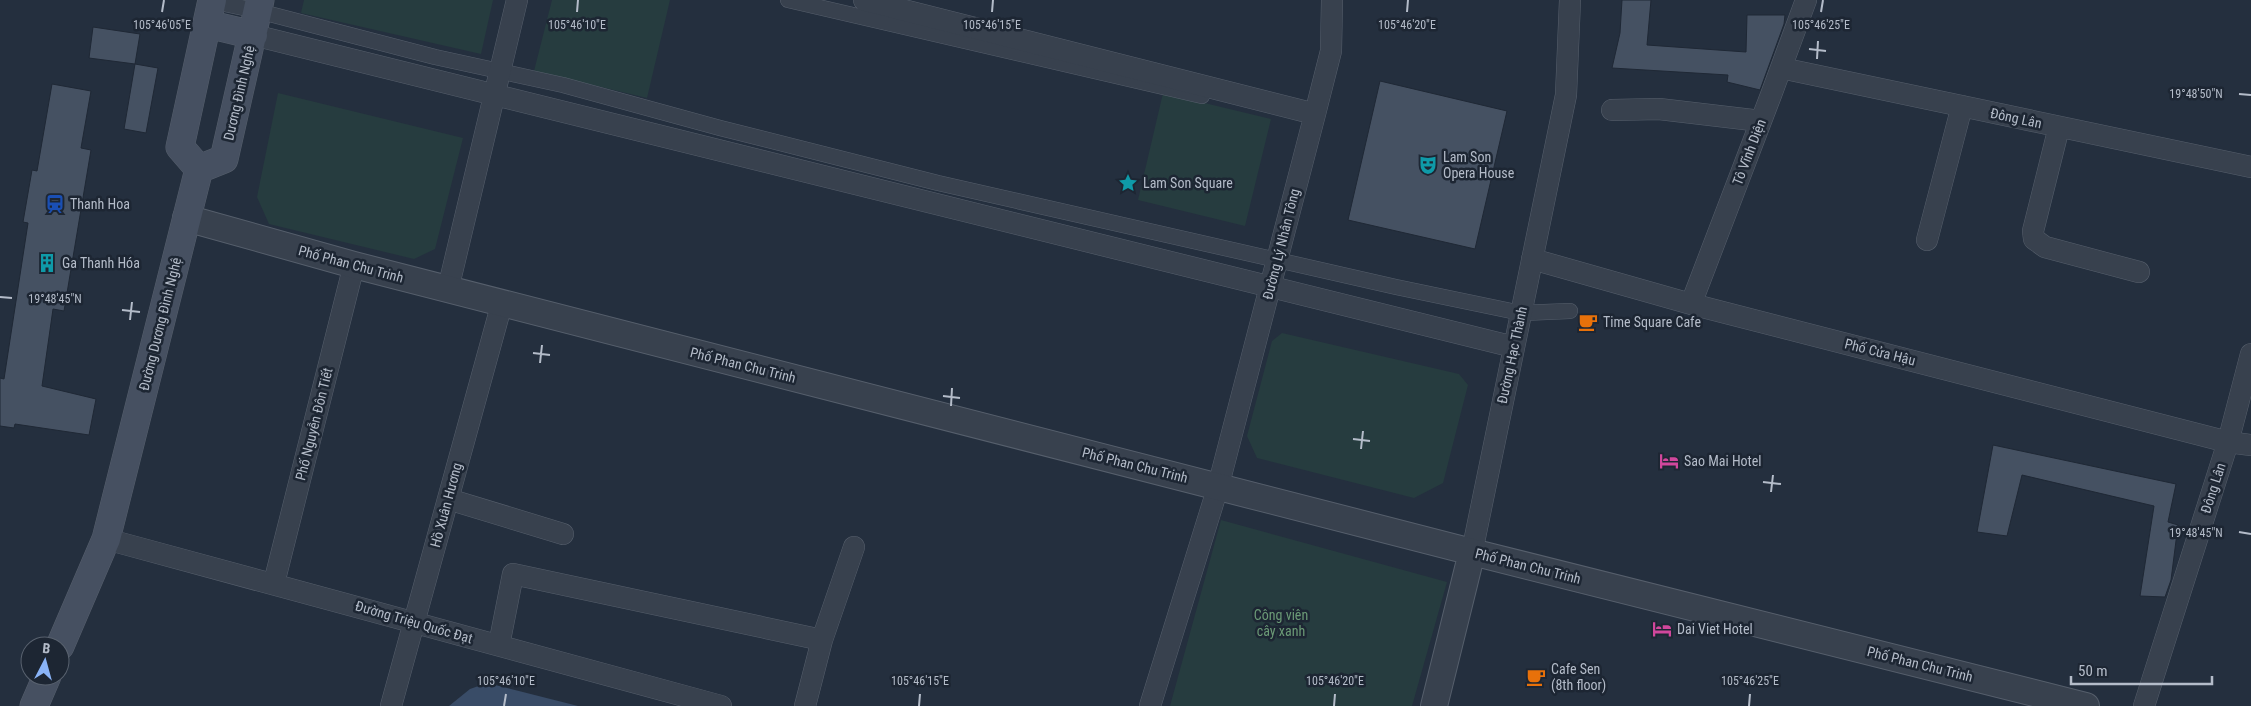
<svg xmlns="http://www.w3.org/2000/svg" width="2251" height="706" font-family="'Roboto Condensed',sans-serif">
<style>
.green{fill:#263c3f}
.water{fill:#394c67}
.building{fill:#455162;stroke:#1f2835}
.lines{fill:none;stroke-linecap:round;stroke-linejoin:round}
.pedestrian-casing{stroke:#565f6c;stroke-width:16}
.minor-casing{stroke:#565f6c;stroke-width:22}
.tertiary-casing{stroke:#565f6c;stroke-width:28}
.secondary-casing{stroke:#565f6c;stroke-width:29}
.pedestrian{stroke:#38414e;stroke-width:15}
.minor{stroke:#38414e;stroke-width:21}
.tertiary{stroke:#38414e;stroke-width:26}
.secondary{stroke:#465061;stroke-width:28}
.ticks{fill:none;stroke:#b4bcc9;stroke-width:2}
.labels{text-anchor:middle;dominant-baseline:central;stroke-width:5;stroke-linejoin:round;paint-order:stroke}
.street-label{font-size:14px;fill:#b4bcc9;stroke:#1d2633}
.poi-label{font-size:14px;fill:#b4bcc9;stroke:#1d2633;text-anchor:start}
.park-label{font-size:14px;fill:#6b9a76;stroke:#1d2633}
.ticks-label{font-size:12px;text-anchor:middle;fill:#b4bcc9;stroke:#1d2633;stroke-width:5;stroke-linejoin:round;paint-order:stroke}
</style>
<rect width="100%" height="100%" fill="#242f3e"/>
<!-- green -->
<path class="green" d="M304,0H493L481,54L301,13Z
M552,0H670L647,98L534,71Z
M278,93L463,138L435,249L414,259L269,224L257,197Z
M1163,93L1271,119L1245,226L1138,200Z
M1282,333L1459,374L1468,385L1443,483L1414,498L1257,458L1247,436L1272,341Z
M1221,520L1447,582L1412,706H1170Z"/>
<!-- water -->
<path class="water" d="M487,683L578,706H449L470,689Z"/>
<!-- building -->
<path class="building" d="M1622,0H1651L1647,45L1746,52L1747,15H1785L1784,24L1760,90L1727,82L1728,75L1612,68L1620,33Z
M93,27L140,34L135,64L89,58Z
M135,64L158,68L146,133L124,129Z
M1380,81L1507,111L1475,249L1348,220Z
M52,84L91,91L81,148L91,150L64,311L53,309L42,386L96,399L89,435L15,424L14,428L0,426V378L4,379L28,223L23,222L32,170L37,171Z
M1993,445L2176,484L2168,522L2178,525L2171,580L2165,597L2140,596L2154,506L2022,475L2007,536L1977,532Z"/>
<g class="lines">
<!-- pedestrian casing -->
<g class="pedestrian-casing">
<path id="pedestrian" d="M206,0L258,11L435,57L563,85L720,128L938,183L1396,287L1521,313L1570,311
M788,0L1202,96"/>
</g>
<!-- minor casing -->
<g class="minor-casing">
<path id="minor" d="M864,0L1315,114
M253,35L1514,347
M1781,68L2251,167
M1612,110L1659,109L1761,121
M2059,127L2033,231L2034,239L2045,247L2139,272
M1927,240L1962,106
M1532,259L1691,304L2228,442L2251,445
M448,289L517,0
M1691,304L1771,95L1806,0
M448,499L563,534
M106,539L721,706
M1472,552L1566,95L1570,0
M274,583L354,265
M499,645L513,574L822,640
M391,706L502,303
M805,706L822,640L854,547
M1150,706L1218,487L1315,114L1331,51L1332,0
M2144,706L2228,442L2251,354"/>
</g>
<!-- tertiary casing -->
<g class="tertiary-casing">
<path id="tertiary" d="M186,218L354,265L1472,552L2086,706
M1434,706L1472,552"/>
</g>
<!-- secondary casing -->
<g class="secondary-casing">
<path id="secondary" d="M207,24L253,35
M199,169L224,159L260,0
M199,169L180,147L212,0
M60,646L106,539L199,169
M34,706L47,676"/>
</g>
<!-- pedestrian -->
<use href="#pedestrian" class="pedestrian"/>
<!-- minor -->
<use href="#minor" class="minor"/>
<!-- tertiary -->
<use href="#tertiary" class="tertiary"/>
<!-- secondary -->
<use href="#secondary" class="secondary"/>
</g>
<!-- ticks -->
<path class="ticks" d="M162,12L164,0M577,12L578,0M992,12L993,0M1407,12L1408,0M1821,12L1823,0M1809,49L1826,51M1817,59L1818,41M2239,94L2251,95M0,297L12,298M122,310L140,312M130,320L132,302M533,353L550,355M540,363L542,345M943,396L960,398M951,406L952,388M1353,439L1370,441M1361,449L1363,431M1763,482L1781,484M1771,492L1773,475M2239,532L2251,534M504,706L506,694M919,706L920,694M1334,706L1335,694M1749,706L1750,694"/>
<!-- icons -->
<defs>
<g id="theatre-bare" transform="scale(1.5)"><path d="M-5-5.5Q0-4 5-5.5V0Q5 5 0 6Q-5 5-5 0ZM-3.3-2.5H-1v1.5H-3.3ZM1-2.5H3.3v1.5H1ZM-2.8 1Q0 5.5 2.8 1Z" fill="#0f9aa8" stroke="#1d2633" stroke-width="2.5" paint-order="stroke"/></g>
<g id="sight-bare" transform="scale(1.5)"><path d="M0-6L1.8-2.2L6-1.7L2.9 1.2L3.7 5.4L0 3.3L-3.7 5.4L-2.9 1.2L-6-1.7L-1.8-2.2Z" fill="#0f9aa8" stroke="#1d2633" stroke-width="2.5" paint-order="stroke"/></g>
<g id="station-bare" transform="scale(1.5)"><path d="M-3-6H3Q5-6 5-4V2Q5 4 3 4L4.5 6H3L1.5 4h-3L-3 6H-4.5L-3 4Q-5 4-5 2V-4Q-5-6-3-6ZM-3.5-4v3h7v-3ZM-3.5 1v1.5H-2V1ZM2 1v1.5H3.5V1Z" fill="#1a4fb4" stroke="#1d2633" stroke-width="2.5" paint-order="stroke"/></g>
<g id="building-bare" transform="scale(1.5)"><path d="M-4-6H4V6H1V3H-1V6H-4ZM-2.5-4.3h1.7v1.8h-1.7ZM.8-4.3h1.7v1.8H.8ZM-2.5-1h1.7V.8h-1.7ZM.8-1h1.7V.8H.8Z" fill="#0f9aa8" stroke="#1d2633" stroke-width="2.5" paint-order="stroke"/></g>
<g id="cafe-bare" transform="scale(1.5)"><path d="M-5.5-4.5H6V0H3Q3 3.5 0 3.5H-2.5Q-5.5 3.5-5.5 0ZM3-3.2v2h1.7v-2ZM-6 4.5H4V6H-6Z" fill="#e8710a" stroke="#1d2633" stroke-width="2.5" paint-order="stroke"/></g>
<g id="hotel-bare" transform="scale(1.5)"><path d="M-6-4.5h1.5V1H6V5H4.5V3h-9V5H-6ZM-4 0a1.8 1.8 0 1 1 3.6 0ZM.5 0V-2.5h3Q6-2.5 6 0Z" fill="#d1479c" stroke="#1d2633" stroke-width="2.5" paint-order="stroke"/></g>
</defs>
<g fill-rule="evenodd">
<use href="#theatre-bare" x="1428" y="165"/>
<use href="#sight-bare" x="1128" y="183"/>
<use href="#station-bare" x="55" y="204"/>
<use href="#building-bare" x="47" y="263"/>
<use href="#cafe-bare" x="1588" y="322"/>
<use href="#hotel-bare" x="1669" y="461"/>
<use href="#hotel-bare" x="1662" y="629"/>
<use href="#cafe-bare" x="1536" y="677"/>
</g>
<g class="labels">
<!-- street labels -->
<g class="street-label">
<text transform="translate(239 93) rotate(-77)">Dương Đình Nghệ</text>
<text transform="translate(2016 118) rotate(12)">Đông Lân</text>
<text transform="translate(1749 152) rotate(-69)">Tô Vĩnh Diện</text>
<text transform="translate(1281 244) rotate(-76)">Đường Lý Nhân Tông</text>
<text transform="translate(351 264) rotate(15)">Phố Phan Chu Trinh</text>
<text transform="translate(160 324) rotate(-76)">Đường Dương Đình Nghệ</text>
<text transform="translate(1880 352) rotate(14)">Phố Cửa Hậu</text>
<text transform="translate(1512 355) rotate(-78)">Đường Hạc Thành</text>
<text transform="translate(743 365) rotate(14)">Phố Phan Chu Trinh</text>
<text transform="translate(314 424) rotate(-76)">Phố Nguyễn Đôn Tiết</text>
<text transform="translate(1135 465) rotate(14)">Phố Phan Chu Trinh</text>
<text transform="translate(2213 488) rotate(-72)">Đông Lân</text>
<text transform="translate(446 505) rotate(-75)">Hồ Xuân Hương</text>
<text transform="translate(1528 566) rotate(14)">Phố Phan Chu Trinh</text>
<text transform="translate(414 622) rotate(16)">Đường Triệu Quốc Đạt</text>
<text transform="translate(1920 664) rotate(14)">Phố Phan Chu Trinh</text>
</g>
<!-- poi labels -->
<g class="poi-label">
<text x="1443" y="157">Lam Son<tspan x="1443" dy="16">Opera House</tspan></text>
<text x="1143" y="183">Lam Son Square</text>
<text x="70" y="204">Thanh Hoa</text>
<text x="62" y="263">Ga Thanh Hóa</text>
<text x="1603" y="322">Time Square Cafe</text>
<text x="1684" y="461">Sao Mai Hotel</text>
<text x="1677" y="629">Dai Viet Hotel</text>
<text x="1551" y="669">Cafe Sen<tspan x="1551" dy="16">(8th floor)</tspan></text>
</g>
<!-- park labels -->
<g class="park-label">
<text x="1281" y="615">Công viên<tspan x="1281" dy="16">cây xanh</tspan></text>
</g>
</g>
<g class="ticks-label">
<text x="162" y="29">105°46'05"E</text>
<text x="577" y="29">105°46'10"E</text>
<text x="992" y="29">105°46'15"E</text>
<text x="1407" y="29">105°46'20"E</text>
<text x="1821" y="29">105°46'25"E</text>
<text x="2196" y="98">19°48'50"N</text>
<text x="55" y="303">19°48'45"N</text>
<text x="2196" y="537">19°48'45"N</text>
<text x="506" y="685">105°46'10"E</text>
<text x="920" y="685">105°46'15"E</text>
<text x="1335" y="685">105°46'20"E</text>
<text x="1750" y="685">105°46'25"E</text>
</g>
<!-- north arrow -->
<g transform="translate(45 661) rotate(6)"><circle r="24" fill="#1d2633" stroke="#59626f"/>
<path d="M0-4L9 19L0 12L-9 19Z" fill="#8ab4f8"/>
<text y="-8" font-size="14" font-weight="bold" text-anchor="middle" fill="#b4bcc9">B</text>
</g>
<!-- scale -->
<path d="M2071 676v8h141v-8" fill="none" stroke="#b4bcc9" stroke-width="2.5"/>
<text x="2078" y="676" font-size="15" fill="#b4bcc9" stroke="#1d2633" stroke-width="4" paint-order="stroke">50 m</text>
</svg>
